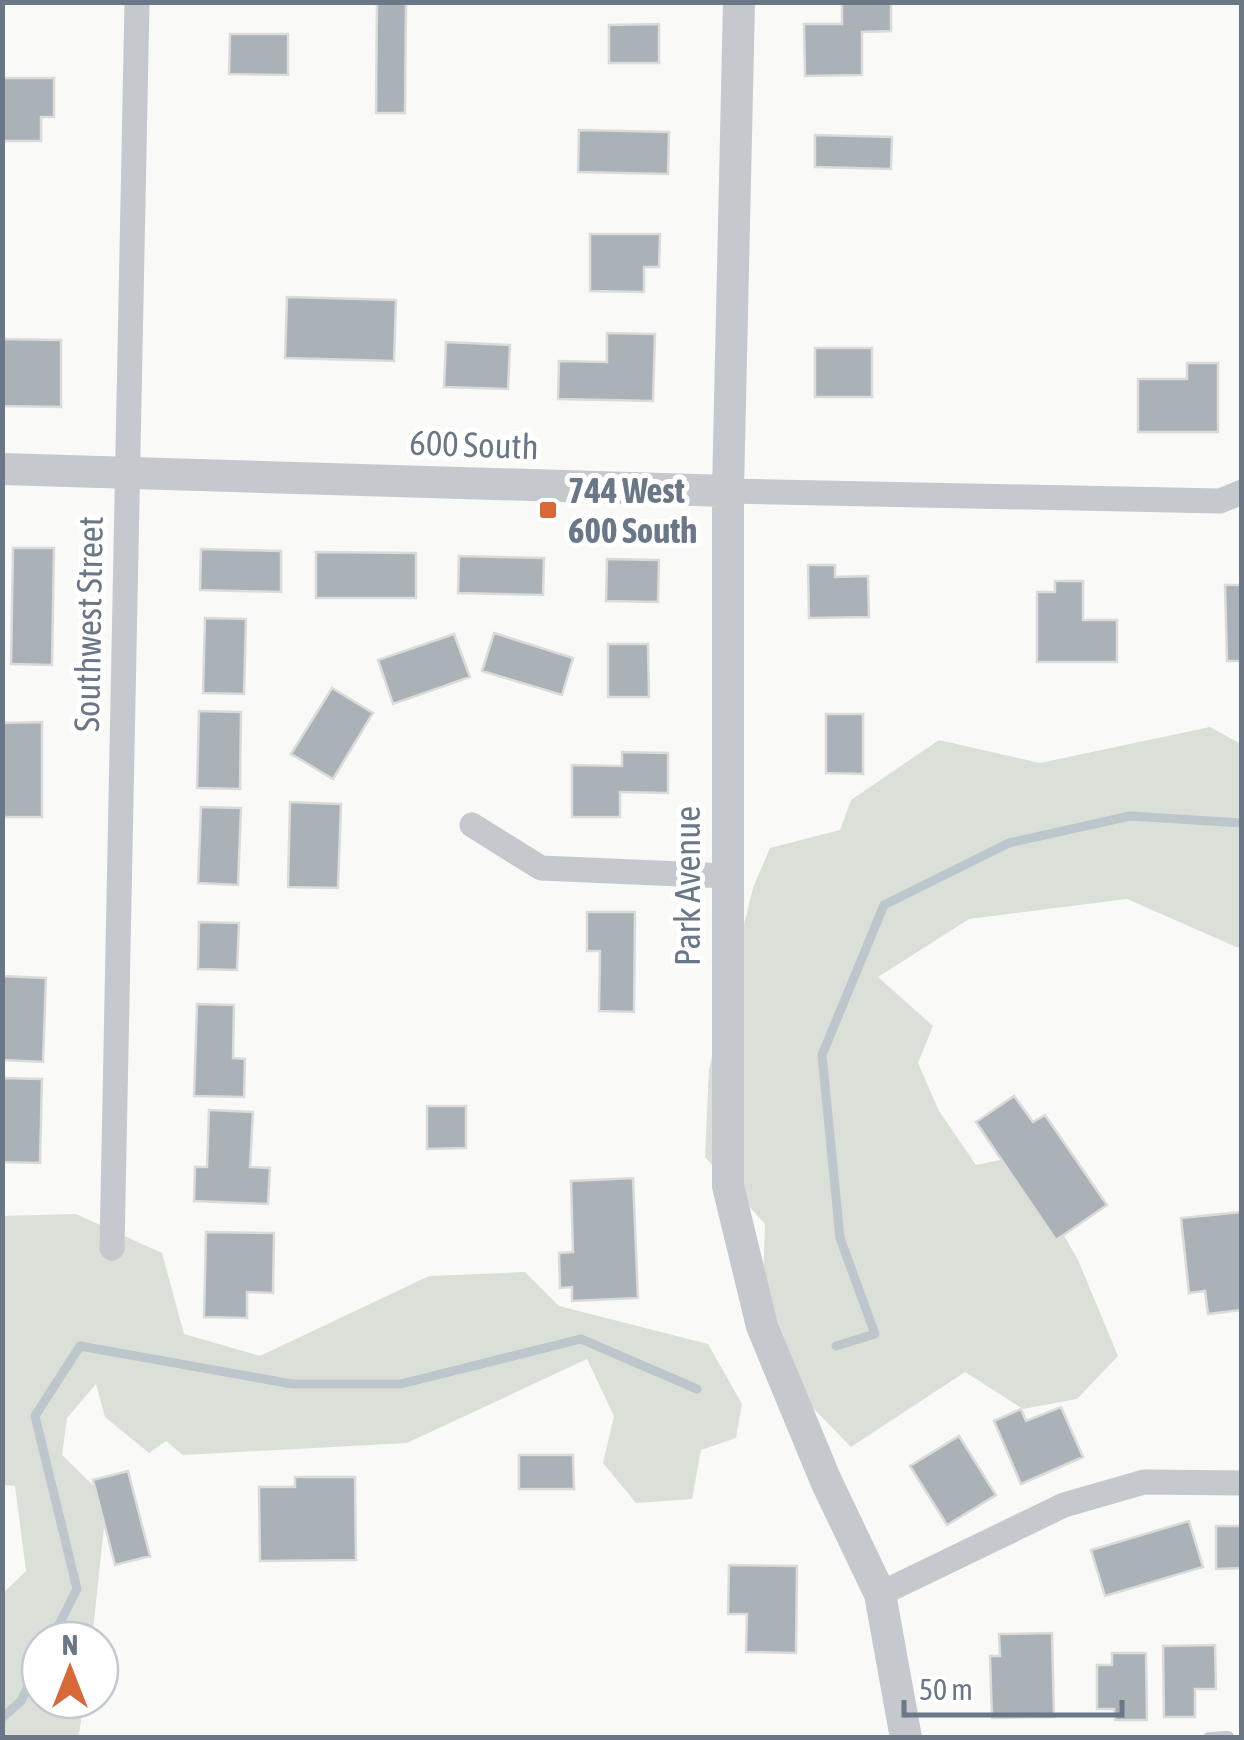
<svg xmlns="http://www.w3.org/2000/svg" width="1244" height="1740" font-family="'Asap Condensed',sans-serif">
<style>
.green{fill:#dae0d8}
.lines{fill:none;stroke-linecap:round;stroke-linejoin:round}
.stream{stroke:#bdc6cb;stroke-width:9}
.building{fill:#aab1b7;stroke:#dbdbd9;stroke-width:2.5}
.service{stroke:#c5c8cc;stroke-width:12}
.minor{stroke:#c5c8cc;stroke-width:25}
.tertiary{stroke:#c5c8cc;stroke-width:32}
.poi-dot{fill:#d86838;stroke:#fff;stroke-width:4}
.labels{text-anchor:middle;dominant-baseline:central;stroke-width:10;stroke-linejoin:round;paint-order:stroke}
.street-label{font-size:35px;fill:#6a7786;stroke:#fff}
.poi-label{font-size:35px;font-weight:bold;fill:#6a7786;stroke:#fff;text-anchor:start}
</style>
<rect width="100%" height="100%" fill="#f9f9f7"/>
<!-- green -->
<path class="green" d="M1210,727L1241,744V949L1127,899L969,919L878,977L933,1026L918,1063L939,1111L976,1165L1019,1156L1078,1260L1118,1356L1077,1399L1023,1409L965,1372L851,1447L812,1407L763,1285L765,1224L705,1157L709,1069L753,888L770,848L840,830L851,800L939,740L1040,763Z
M76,1214L162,1253L184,1334L260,1356L429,1276L525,1272L559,1306L708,1344L742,1404L736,1438L701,1450L692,1499L636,1503L603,1463L614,1416L587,1359L407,1443L183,1455L166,1441L149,1453L105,1417L96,1384L67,1418L62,1455L107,1499L92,1640H40V1700H84L79,1735L3,1737V1593L26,1571L15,1486L3,1485L2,1216Z"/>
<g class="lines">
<!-- stream -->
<path class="stream" d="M836,1346L875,1334L840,1238L822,1055L884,905L1009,843L1130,816L1242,823
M51,1640L77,1589L35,1416L80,1346L292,1384H401L581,1339L697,1389
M2,1718L21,1701L40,1662"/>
</g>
<!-- building -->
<path class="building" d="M377,2H406L405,113H376Z
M842,2H891V31L862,32V75L805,76L804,24H842Z
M659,24V63H609V25Z
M230,34H288V75L229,74Z
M2,78H54V117H41V141H2Z
M579,130L669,132L668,174L578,172Z
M815,135L892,137L891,169L815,167Z
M590,234H660L659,267H644V292L590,291Z
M287,297L396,300L394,361L285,358Z
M607,333L655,334L653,401L558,399L559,361L607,362Z
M2,339L61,340V407L2,406Z
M446,342L510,345L508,389L444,387Z
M815,348H872V397H815Z
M1187,363H1218V432H1138V379H1187Z
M13,548H54L52,665L11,664Z
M201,549L281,551V592L200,590Z
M316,552L416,553V598H316Z
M459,556L544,558L543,595L458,593Z
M607,559L659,560L658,602L606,601Z
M808,565H835V577L868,576L869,617L809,618Z
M1055,581H1083V620H1117V662H1037V592H1055Z
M1225,585H1242V661H1227Z
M205,618L246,619L244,694L203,693Z
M494,633L573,658L562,695L482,671Z
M454,634L470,677L393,704L378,660Z
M608,644H648L649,697H608Z
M332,688L373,713L333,779L291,754Z
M199,711L241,712L240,789L197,788Z
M826,714H863V774L826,773Z
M42,722V817H2V723Z
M622,752L668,753V793L620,792V817H572V765L622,766Z
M290,802L341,804L338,888L288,887Z
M201,807L241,808L238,885L198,883Z
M587,912H635L634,1012L599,1011L600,951H587Z
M199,922L239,923L237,970L198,969Z
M2,976L46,978L43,1062L3,1060Z
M197,1004L234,1005L233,1058L245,1059L244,1097L194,1096Z
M2,1078L42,1079L40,1163L2,1162Z
M1014,1096L1033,1122L1045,1115L1107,1205L1056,1240L976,1122Z
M427,1106H466V1148L427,1149Z
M209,1110L253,1112L250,1167L270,1168L268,1204L194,1201L195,1167H207Z
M633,1178L638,1298L572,1301V1287L560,1288L559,1253L573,1252L571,1181Z
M1242,1212V1310L1208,1314L1205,1291L1189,1293L1181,1218Z
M206,1232L274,1233L273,1293L247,1292V1318L204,1317Z
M1061,1407L1083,1457L1021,1484L994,1421L1021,1409L1026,1421Z
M959,1436L996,1495L947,1525L910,1466Z
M519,1455H573L574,1489H519Z
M128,1471L150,1556L115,1565L93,1480Z
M295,1477H355L356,1560L260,1561L259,1487H295Z
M1189,1521L1203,1567L1105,1596L1091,1550Z
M1216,1526H1242V1568L1216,1569Z
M729,1565L797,1566L796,1653L746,1652L747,1614H728Z
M1052,1633L1054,1717L992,1718L990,1656H1000L999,1634Z
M1215,1645L1216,1689H1195V1717H1164L1163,1646Z
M1112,1653H1146L1147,1720H1115L1114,1709H1097V1665H1112Z"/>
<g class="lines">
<!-- service -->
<path class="service" d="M1209,1738L1228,1737"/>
<!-- minor -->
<path class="minor" d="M728,491L1220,501L1242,492
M472,825L541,868L726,876
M112,1248L137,2
M880,1594L1064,1505L1144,1482L1242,1483"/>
<!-- tertiary -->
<path class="tertiary" d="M739,2L728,491V1186L762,1326L826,1481L880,1594L906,1738
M2,469L728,491"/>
</g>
<!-- markers -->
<rect class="poi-dot" x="538" y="500" width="20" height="20" rx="5"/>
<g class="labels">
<!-- street labels -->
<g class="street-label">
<text transform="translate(474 444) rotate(2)">600 South</text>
<text transform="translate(88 624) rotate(-89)">Southwest Street</text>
<text transform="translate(687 886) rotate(-90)">Park Avenue</text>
</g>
<!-- poi labels -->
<g class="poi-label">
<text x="568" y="490">744 West<tspan x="568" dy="40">600 South</tspan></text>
</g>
</g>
<!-- border -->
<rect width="1244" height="1740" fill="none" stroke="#6a7786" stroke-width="10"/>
<!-- north arrow -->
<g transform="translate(70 1670)"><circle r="48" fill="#ffffff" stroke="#c3c9cf" stroke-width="2.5"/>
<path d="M0-8L18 38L0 25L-18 38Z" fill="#d86838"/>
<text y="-15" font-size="28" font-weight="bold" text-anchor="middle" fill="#6a7786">N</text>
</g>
<!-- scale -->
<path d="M904 1700v15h218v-15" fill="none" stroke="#6a7786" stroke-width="5"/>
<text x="919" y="1700" font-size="30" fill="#6a7786" stroke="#ffffff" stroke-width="8" paint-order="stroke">50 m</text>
</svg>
